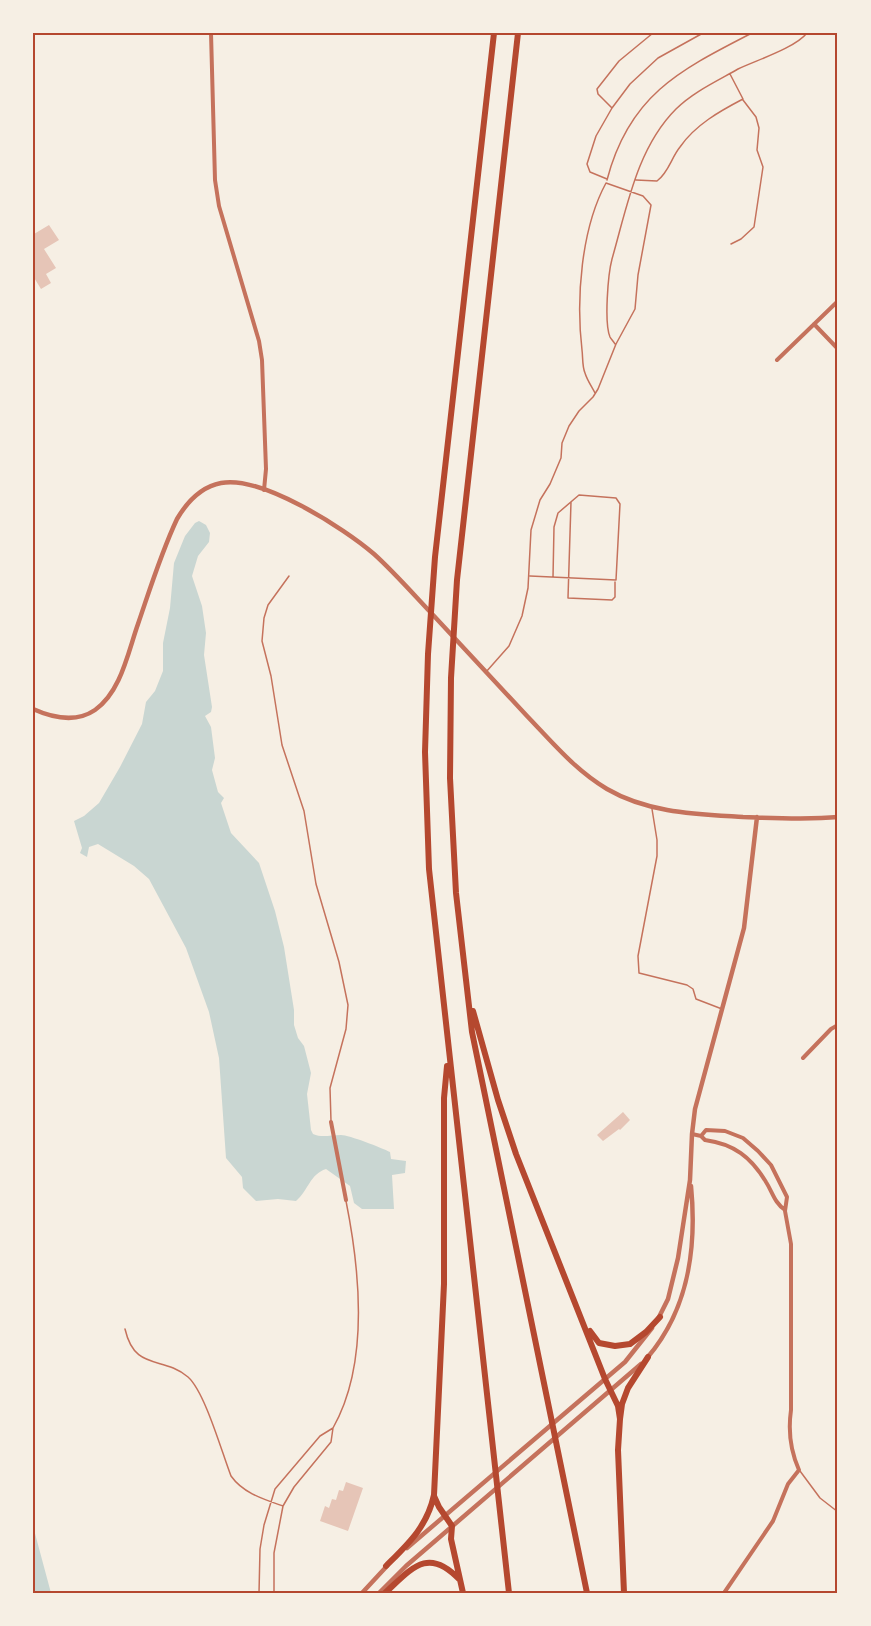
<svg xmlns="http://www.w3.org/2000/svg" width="871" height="1626" font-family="Jost,sans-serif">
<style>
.water{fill:#c9d6d2}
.building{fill:#e6c5b7}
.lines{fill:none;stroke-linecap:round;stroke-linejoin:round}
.service{stroke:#c5725c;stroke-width:1.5}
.minor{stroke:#c5725c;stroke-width:4}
.tertiary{stroke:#c5725c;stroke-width:4.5}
.motorway{stroke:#b5482f;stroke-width:6}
.neatline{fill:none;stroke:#b5482f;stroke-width:2}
</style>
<rect width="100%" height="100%" fill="#f6efe4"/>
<!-- water -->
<path class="water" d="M199,521L206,525L210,533L209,542L198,556L192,576L202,606L206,633L204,655L212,707L211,712L205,716L211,727L215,758L212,770L218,792L224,798L221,803L231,833L259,863L275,911L284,947L294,1010V1025L298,1038L304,1046L311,1073L307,1094L311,1130L313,1134C322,1138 330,1135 341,1135C349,1135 382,1148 390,1152L391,1159L406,1161L405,1173L392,1175L394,1209H362L354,1203L350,1186L326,1169C310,1174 308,1191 296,1201L278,1199L256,1201L243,1188L242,1177L226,1158L219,1058L209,1012L186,948L149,879L134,866L98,844L89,847L87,857L80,853L82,848L74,821L84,816L99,803L120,767L142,724L146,702L155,691L163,671V643L170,608L174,563L185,536L195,523Z
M33,1526L51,1593H33Z"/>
<!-- building -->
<path class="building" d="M49,225L59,240L44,249L56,268L46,274L51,283L41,289L33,276V231L34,234Z
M623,1112L630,1120L620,1130L619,1129L603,1141L597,1135Z
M346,1482L363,1488L348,1531L320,1521L325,1506L329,1508L332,1499L336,1500L339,1490L343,1491Z"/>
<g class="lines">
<!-- service -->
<path class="service" d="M612,108L630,84L658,58L703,33
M607,179L590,172L587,164L596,136L612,108L598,94L597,89L619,61L653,33
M607,180C629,95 680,70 752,33
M636,180L657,181C669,172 671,158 680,147C695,125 720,111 743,99L730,74
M731,244L741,239L754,227L763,167L757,150L759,128L756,117L743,100
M615,344C614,342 611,339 610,337C604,323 608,274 612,259C627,207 637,148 676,109C693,92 717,81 738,69C757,60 795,48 807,33
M571,502L568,598L612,600L615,597V582
M289,576L268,605L264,618L262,641L271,676L282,745L304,811L316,884L339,962L348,1005L346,1029L330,1088L331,1121
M530,576L616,580L620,504L616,498L579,495L558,513L554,527L553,577
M486,672L509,646L522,616L528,588L531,530L540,500L550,484L561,458L562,443L569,426L579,411L593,397L598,389L616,344L635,309L638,275L651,205L643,196L606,183C581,229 576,299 582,350C583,357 582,366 585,373C587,380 592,387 595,393
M652,809L657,840V856L638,956L639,973L687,985L693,989L696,999L722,1009
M125,1329C135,1372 162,1355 188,1377C205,1392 222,1453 231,1476C243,1493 263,1499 283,1506
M333,1428C370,1363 360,1271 346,1201
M800,1471L820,1498L838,1512
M259,1593L260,1549L264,1525L275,1489L320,1436L333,1428L331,1442L294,1487L283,1506L274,1553V1593"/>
<!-- minor -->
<path class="minor" d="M211,33L215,180L219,206L259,341L262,360L266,469L264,490
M814,324L838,349
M777,360L838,301
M803,1058L831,1029L838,1025
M331,1122L346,1200
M692,1134L701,1136L705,1140C734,1144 751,1157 766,1182C773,1193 774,1202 785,1210
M701,1136L706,1130L725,1131L743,1138L758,1151L771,1165L787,1197L785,1211L791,1244V1410C788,1431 790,1450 799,1470L788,1484L773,1521L724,1593"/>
<!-- tertiary -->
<path class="tertiary" d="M33,709C53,718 76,723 95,710C121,692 128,652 138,624C150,589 161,553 177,519C187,502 200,487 221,483C261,475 344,528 374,554C395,573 414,595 434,616C465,649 496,683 527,716C552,742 575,770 607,789C648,813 696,814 743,817C774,818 807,820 838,817
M658,1319L668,1299L678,1258L690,1180L692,1134L695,1109L744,928L757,817
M647,1358C689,1309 697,1248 691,1186
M407,1548L625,1362L652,1328
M362,1593L387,1566
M379,1593L406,1566L641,1364"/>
<!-- motorway -->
<path class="motorway" d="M494,33L435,557L428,654L425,752L429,869L509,1593
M518,33L457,580L451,678L450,778L456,893L472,1032L587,1593
M473,1011L498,1100L516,1154L605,1379L618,1406L620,1419
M590,1331L599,1343L615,1346L630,1344L646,1332L660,1317
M434,1496L439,1507L452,1526L451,1539L463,1593
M386,1566C408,1544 427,1527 434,1495L444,1284V1098L447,1066
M385,1593C412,1568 428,1546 460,1580
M624,1593L618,1450L620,1419L622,1404L628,1388L648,1357"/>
</g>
<!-- border -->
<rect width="871" height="1626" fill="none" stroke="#f6efe4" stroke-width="69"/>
<rect x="34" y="34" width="802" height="1558" class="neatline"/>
</svg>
